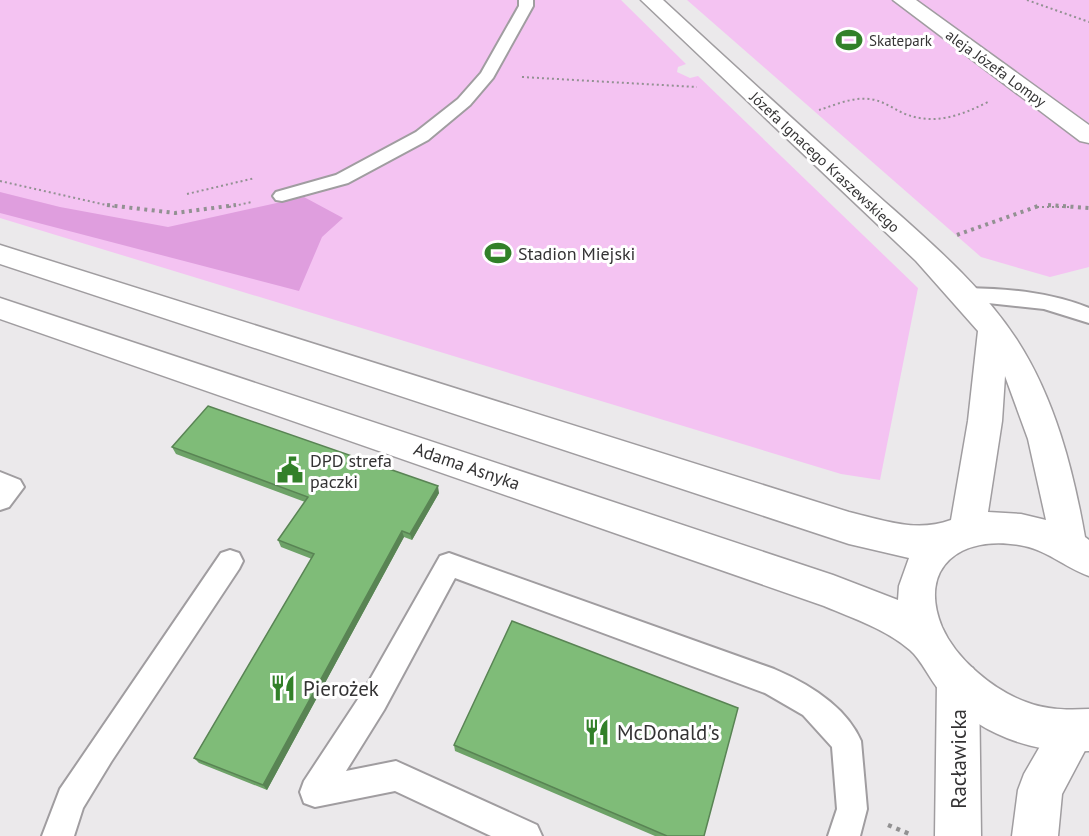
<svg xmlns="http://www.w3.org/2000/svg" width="1089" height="836" font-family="'PT Sans',sans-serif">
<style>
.green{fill:#f4c3f2}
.forest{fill:#df9ede}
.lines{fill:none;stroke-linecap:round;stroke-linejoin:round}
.lane-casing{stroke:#a09da0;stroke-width:4}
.street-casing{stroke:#a09da0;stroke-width:3}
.secondary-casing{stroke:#a09da0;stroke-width:3}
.path-far2{stroke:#929192;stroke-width:2;stroke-dasharray:2 3;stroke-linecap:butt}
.path-far1{stroke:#929192;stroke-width:4;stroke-dasharray:3 4.5;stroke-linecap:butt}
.path{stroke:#929192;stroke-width:4.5;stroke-dasharray:4 5;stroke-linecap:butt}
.lane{fill:#fff;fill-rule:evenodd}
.street{fill:#fff;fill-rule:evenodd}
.secondary{fill:#fff;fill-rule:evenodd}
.wall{fill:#6da267}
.shaded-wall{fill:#598454}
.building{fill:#7fbc78;stroke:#598454;stroke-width:1.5}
.labels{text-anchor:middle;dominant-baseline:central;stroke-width:6;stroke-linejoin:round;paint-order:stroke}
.far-poi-label{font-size:15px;fill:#343334;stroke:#fff;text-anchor:start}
.far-street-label{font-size:15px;fill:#343334;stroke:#fff}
.poi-label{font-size:18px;fill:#343334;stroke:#fff;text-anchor:start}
.street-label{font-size:18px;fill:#343334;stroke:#fff}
.near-poi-label{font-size:21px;fill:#343334;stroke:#fff;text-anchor:start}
.near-street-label{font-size:21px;fill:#343334;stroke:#fff}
</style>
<rect width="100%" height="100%" fill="#ebe9eb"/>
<!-- green -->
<path class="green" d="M0,0H621L686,64L678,67L677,72L690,78L698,76L918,288L880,480L841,474L0,218Z
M687,0H1089V267L1050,277L981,257Z"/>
<!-- forest -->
<path class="forest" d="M0,192L60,207L168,227L304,197L343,218L322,237L299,291L0,213Z"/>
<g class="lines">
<!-- lane casing -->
<g class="lane-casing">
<path id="lane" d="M519,0H533V6L493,78L470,105L428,140L348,183L282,201L276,200L273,196L276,192L336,175L416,132L458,99L481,73L519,6Z
M967,288C1009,289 1050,292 1089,308V323L1044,309L960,300L957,295L960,290Z
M0,472L20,480L24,487L9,507L0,510Z
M230,550L239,553L243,561L239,569L111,762L83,808L74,836H42L60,789L221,553Z
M449,553L774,669C807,683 846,706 861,741L867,809L860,836H828L837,809L832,747L803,715L765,693L455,578L384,710L346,771L396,761L537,825L542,836H491L395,791L315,807L304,803L300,792L304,781L364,690L440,556Z"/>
</g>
<!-- street casing -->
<g class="street-casing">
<path id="street" d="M893,0H916L1089,125V143L1080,141Z
M958,662L973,668L979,682L981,836H935L937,682L943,668Z
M1072,711L1087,717L1089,743L1062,794L1058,836H1012L1018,790L1024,774L1057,717Z"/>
</g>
<!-- secondary casing -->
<g class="secondary-casing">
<path id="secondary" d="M641,0H663C730,62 797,123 865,184C919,233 977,279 1017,340C1055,399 1073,469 1085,537L1089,540V576C1064,567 1046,549 1019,545C962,535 917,566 942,627C956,659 993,690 1026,702C1046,710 1068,710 1089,709V751C1034,755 976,733 940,691C930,680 921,659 910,650C885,629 855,619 824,606L0,319V298L833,575L898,600L899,586L909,558L849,544L0,264V245L849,512C883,520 916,533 951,520L968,421L978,331L916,261ZM1005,376L1028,439L1046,520L1021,514L988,512L1002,421Z"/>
</g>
<!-- path-far2 -->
<path class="path-far2" d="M1027,0L1089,22
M522,77L697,87
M819,110C835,105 852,97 869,99C882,100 892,108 903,113C933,126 960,116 988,102
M0,181L115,207
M187,194L255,178
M229,207L252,202
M1037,207H1071"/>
<!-- path-far1 -->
<path class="path-far1" d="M107,205L175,213L236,205
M1048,205L1089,208
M957,235L1041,205"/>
<!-- path -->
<path class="path" d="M888,825L912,835"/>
<!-- lane -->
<use href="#lane" class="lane"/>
<!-- street -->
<use href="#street" class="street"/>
<!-- secondary -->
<use href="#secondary" class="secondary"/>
</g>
<!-- wall -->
<path class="wall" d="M172,447L439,493L412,540L404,537L267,790L199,763L194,758L312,559L281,547L278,540L305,502L176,454Z
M454,745L704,836H655L455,751Z"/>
<!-- shaded-wall -->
<path class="shaded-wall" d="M438,486L439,493L412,540L410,534Z
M402,531L404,537L267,790L263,785Z"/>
<!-- building -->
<path class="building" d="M208,406L438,486L410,534L402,531L263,785L194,758L314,554L278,540L308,497L172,447Z
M512,621L738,708L704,836H667L454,745Z"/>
<!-- icons -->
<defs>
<g id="stadium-bare" transform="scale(2.07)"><path d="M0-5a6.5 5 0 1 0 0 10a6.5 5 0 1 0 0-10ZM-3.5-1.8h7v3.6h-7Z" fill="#328029" stroke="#fff" stroke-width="2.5" paint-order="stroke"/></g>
<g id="civic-bare" transform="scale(2.07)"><path d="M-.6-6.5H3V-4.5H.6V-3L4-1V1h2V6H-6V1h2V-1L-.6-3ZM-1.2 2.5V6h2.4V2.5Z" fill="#328029" stroke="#fff" stroke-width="2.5" paint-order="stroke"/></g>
<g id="restaurant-bare" transform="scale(2.07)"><path d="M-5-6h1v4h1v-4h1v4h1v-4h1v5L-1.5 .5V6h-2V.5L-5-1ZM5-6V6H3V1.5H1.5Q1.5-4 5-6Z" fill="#328029" stroke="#fff" stroke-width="2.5" paint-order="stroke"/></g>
</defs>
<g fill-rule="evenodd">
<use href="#stadium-bare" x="849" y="40"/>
<use href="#stadium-bare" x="498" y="253"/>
<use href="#civic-bare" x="290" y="470"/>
<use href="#restaurant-bare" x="283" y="688"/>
<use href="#restaurant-bare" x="597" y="732"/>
</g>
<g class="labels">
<!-- far-poi labels -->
<g class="far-poi-label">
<text x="869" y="40">Skatepark</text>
</g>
<!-- far-street labels -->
<g class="far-street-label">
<text transform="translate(996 68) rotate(36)">aleja Józefa Lompy</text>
<text transform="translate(825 162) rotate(43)">Józefa Ignacego Kraszewskiego</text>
</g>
<!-- poi labels -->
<g class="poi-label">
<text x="518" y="253">Stadion Miejski</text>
<text x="310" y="460">DPD strefa<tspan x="310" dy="21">paczki</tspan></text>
</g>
<!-- street labels -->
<g class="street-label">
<text transform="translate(467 466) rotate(19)">Adama Asnyka</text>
</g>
<!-- near-poi labels -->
<g class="near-poi-label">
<text x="303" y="688">Pierożek</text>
<text x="617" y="732">McDonald's</text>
</g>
<!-- near-street labels -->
<g class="near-street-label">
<text transform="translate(958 759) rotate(-90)">Racławicka</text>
</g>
</g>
</svg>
